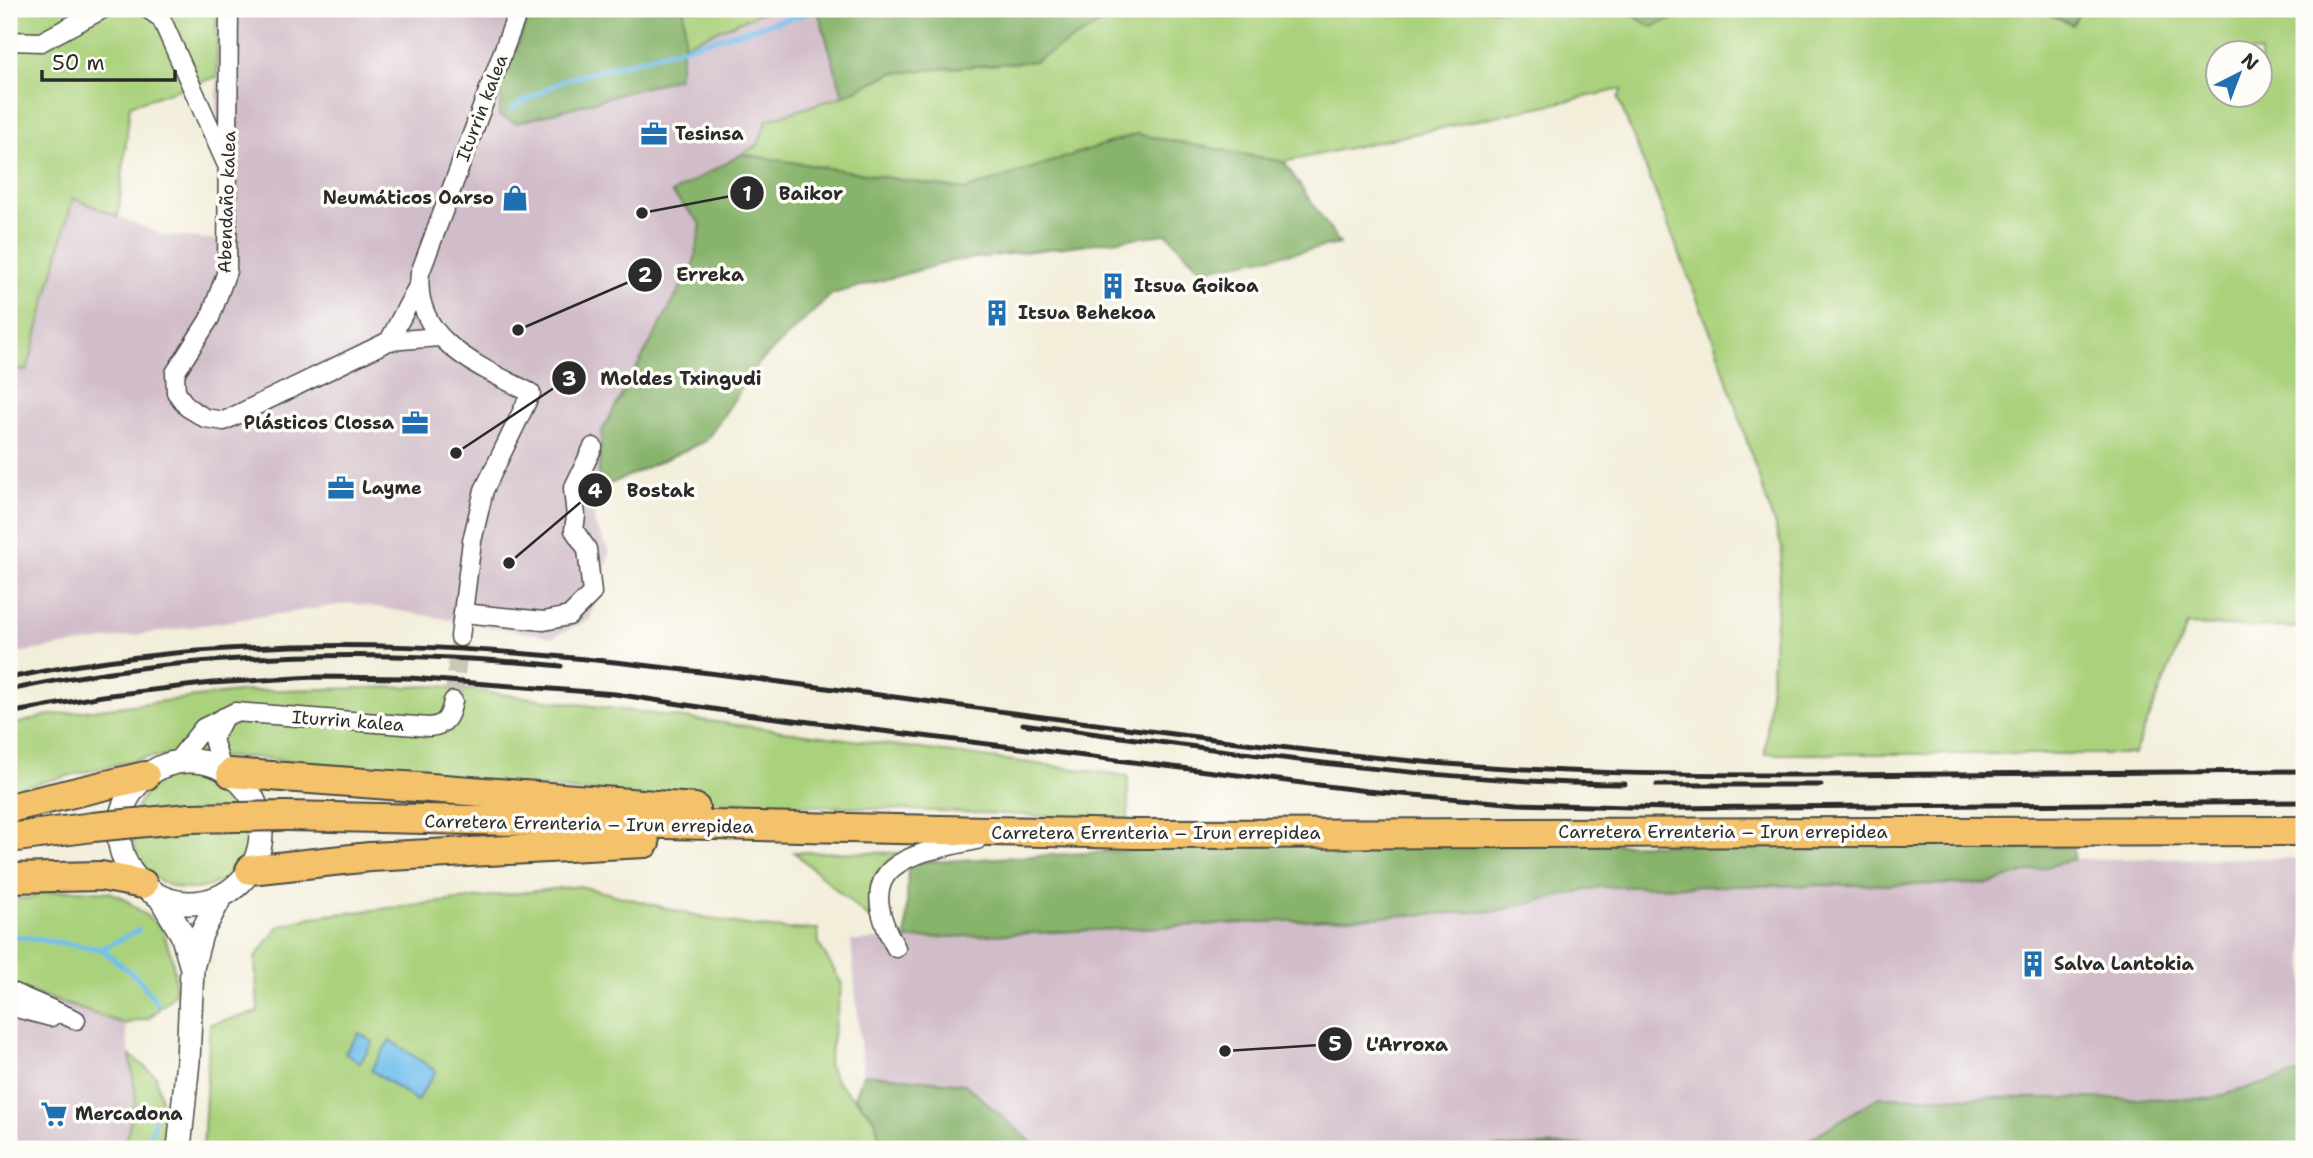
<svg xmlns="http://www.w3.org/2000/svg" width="2313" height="1158" font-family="'Shantell Sans',sans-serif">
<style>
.industrial{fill:#d1bdc9}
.green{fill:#aad17b;stroke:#6a7e53;stroke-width:2;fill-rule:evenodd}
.forest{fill:#87b36b;stroke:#596f4b;stroke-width:2}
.water{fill:#72bfec;stroke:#4e758c;stroke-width:2}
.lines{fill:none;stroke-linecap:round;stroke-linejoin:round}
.stream{stroke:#72bfec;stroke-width:5}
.minor-tunnel{stroke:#cbc7b7;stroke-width:18;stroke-dasharray:18 9;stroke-linecap:butt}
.minor-casing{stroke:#494845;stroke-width:21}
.tertiary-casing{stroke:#494845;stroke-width:26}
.primary-casing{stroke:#494845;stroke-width:32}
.minor{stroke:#fff;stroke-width:18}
.tertiary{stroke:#fff;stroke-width:23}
.primary{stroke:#f3c26a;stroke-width:28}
.rail{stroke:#2b2b2b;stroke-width:5}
.primary-bridge-casing{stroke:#494845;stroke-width:32;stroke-linecap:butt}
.primary-bridge{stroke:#f3c26a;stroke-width:28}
.labels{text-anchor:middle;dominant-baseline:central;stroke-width:7;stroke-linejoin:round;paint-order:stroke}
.street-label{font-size:18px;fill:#2b2b2b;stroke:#fdfcf7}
.poi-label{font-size:18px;font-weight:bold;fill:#2b2b2b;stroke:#fdfcf7;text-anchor:start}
.leader{fill:none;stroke:#2b2b2b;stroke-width:2.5}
.callout-dot{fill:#2b2b2b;stroke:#fdfcf7;stroke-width:2.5}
.mark-label{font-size:21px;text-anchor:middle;font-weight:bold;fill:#fff}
.callout-label{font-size:19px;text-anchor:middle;font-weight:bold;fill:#2b2b2b;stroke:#fdfcf7;stroke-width:7;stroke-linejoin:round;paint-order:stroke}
</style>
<rect width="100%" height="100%" fill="#fdfcf7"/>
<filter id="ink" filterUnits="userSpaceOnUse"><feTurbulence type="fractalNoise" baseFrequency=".0143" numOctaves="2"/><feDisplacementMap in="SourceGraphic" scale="14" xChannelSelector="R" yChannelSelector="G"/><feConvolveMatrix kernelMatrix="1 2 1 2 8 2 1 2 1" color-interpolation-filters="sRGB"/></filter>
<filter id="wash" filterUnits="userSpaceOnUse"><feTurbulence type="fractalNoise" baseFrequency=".00686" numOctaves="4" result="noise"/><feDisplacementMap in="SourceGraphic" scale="28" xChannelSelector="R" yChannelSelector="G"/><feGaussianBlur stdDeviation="1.57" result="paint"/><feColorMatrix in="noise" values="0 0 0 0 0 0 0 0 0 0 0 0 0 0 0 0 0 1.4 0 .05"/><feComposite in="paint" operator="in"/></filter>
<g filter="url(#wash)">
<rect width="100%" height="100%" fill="#f3eeda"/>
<!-- industrial -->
<path class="industrial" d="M216,9H586L615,73L770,9L818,10L843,96L767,120L758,145L701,224L694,263L602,431L594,523L610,553L590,619L553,637L352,603L9,654V369L27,371L73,198L163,235L219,240Z
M2304,858V1072L2208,1099L1879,1097L1793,1149H1605L1581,1145L1430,1149H1039L965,1084L863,1074L851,941L1496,911L1600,887L1987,884L2074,859Z
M9,985L125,1024L136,1098L124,1149H9Z"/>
<!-- green -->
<path class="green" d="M9,9H216L217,77L130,105L118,217L73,198L27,371L9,369Z
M586,9H770L615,73Z
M1126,9H1622L1652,27L1695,9H2040L2072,25L2082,9H2304V628L2187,625L2134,754H1765L1782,548L1715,344L1618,98L1622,89L1284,162L1136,134L965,190L742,154L758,145L767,120L843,96L892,73L1035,61ZM2218,52H2260V94H2218Z
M440,686L1128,776V820L645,798L251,757H148L9,790V726L44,716L245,691Z
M132 831a58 58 0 1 1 116 0a58 58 0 1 1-116 0Z
M794,852L898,853C873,872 868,890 872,921Z
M579,886C656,904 739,933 818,929L819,944L842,984L828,1064L837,1082L875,1119L882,1149H203L210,1024L258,1012L255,958L278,927L312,917Z
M74,890L109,892L122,897L162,928L172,958L176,988L173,996L149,1018L125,1024L9,985V899L33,898L34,893Z
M130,1055L156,1076L165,1121L163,1149H124L136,1098Z"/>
<!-- forest -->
<path class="forest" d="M532,9H684L685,38L678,78L517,123L499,116L503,81Z
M820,9H1126L1035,61L892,73L843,96L818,10Z
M1622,9H1695L1652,27Z
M2040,9H2082L2072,25Z
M1136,134L1284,162L1340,244L1201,270L1167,234L953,261L832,294L759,363L706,441L597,490L602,431L694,263L701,224L672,193L742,154L965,190Z
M1279,842L2074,847V859L1987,884L1600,887L1496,911L906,939L908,863Z
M2304,1072V1149H1793L1879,1097L2208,1099Z
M863,1074L965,1084L1039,1149H882L875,1119L855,1097Z
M1581,1145L1605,1149H1430Z"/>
<!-- water -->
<path class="water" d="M359,1033L373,1042L360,1063L345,1053Z
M390,1040L436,1071L417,1101L371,1070Z"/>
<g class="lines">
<!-- stream -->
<path class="stream" d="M512,108L562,81L823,9
M9,935L101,949L139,930
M101,949L139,979L158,1005
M147,1149L155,1120"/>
</g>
</g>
<g filter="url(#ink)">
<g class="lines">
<!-- minor-tunnel -->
<path class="minor-tunnel" d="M453,701L460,637"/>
<!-- minor casing -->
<g class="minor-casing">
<path id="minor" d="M148,9L161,18L226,163
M229,9L227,271L210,318L175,373L176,392L187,407L205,418L224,421L389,341L439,337
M9,41L41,42L103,9
M389,341L418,286
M463,613L544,621L569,616L592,593L587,549L574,530L576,516L573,489L593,447
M460,637L472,541L484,490L531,393C481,367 412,341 420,273L519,9
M177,761L203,728L235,712L429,727C446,726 450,716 453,701
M221,767L213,739L224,717
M896,948C849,864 908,854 977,840
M9,991L76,1020
M9,1006L51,1017"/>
</g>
<!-- tertiary casing -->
<g class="tertiary-casing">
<path id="tertiary" d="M119 832a71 71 0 1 1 142 0a71 71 0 1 1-142 0Z
M160,897L182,934L192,968
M179,1149L188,1061L192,968L201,934L221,896"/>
</g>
<!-- primary casing -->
<g class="primary-casing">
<path id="primary" d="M231,773L695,808
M9,808L145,776
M286,816L1135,834L2304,831
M9,838L93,827
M250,870L370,857L645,843
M9,878L101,876L143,884"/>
</g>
<!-- minor -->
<use href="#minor" class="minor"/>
<!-- tertiary -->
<use href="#tertiary" class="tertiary"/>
<!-- primary -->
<use href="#primary" class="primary"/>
<!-- rail -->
<path class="rail" d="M9,678C282,621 531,649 803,685C1006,711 1209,742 1413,761C1551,774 1690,775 1829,775C1988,774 2146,772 2304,771
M9,690C190,651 378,648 561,666
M9,713L102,696L212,683L314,677L410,678L615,694L745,714L1367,791L1518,804L1668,808L2304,802
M1023,724C1223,750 1424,782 1625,784
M1657,785H1821"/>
<!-- primary-bridge casing -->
<g class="primary-bridge-casing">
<path id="primary-bridge" d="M93,827L189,818L286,816"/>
</g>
<!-- primary-bridge -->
<use href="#primary-bridge" class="primary-bridge"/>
</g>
</g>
<!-- icons -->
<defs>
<g id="office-bare" transform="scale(2.1)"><path d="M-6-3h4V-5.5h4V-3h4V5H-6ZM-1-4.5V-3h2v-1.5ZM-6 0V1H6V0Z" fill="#1f6fb2" stroke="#fdfcf7" stroke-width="2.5" paint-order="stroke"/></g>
<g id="shop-bare" transform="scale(2.1)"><path d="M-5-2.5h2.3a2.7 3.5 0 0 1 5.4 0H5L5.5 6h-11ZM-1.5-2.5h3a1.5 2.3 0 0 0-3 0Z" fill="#1f6fb2" stroke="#fdfcf7" stroke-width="2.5" paint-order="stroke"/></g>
<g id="building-bare" transform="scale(2.1)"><path d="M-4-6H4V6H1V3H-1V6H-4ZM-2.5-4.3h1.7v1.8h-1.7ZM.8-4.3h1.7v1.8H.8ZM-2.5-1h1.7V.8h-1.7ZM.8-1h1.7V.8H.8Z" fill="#1f6fb2" stroke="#fdfcf7" stroke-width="2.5" paint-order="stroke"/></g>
<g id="supermarket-bare" transform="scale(2.1)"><path d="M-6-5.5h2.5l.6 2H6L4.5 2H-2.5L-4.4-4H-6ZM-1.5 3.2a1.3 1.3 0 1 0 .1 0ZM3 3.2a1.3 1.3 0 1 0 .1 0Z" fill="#1f6fb2" stroke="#fdfcf7" stroke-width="2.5" paint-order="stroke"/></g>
</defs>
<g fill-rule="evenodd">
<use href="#office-bare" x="654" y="134"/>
<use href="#shop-bare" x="515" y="198"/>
<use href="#building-bare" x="1113" y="286"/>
<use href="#building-bare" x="997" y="313"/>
<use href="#office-bare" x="415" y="423"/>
<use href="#office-bare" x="341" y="488"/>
<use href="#building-bare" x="2033" y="964"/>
<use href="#supermarket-bare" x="54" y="1114"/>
</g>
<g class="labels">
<!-- street labels -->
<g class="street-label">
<text transform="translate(482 108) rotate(-69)">Iturrin kalea</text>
<text transform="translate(227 202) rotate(-88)">Abendaño kalea</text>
<text transform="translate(348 721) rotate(4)">Iturrin kalea</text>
<text transform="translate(589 824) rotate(1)">Carretera Errenteria – Irun errepidea</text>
<text x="1723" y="832">Carretera Errenteria – Irun errepidea</text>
<text x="1156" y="833">Carretera Errenteria – Irun errepidea</text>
</g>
<!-- poi labels -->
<g class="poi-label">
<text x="675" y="134">Tesinsa</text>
<text x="494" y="198" text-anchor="end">Neumáticos Oarso</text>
<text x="1134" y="286">Itsua Goikoa</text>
<text x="1018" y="313">Itsua Behekoa</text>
<text x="394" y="423" text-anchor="end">Plásticos Clossa</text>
<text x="362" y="488">Layme</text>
<text x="2054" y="964">Salva Lantokia</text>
<text x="75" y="1114">Mercadona</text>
</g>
</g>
<!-- callouts -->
<path class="leader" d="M642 213L747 193M518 330L645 275M456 453L569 378M509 563L595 490M1225 1051L1335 1044"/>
<g class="callout-dot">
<circle cx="642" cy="213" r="7"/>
<circle cx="518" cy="330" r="7"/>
<circle cx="456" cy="453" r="7"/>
<circle cx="509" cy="563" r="7"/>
<circle cx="1225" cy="1051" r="7"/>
<circle cx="747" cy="193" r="18"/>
<circle cx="645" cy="275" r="18"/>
<circle cx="569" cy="378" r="18"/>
<circle cx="595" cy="490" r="18"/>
<circle cx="1335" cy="1044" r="18"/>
</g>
<g class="mark-label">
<text x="747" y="201">1</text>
<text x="645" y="282">2</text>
<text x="569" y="386">3</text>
<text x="595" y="498">4</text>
<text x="1335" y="1051">5</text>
</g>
<g class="callout-label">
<text x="811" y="200">Baikor</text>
<text x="710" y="281">Erreka</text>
<text x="681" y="385">Moldes Txingudi</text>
<text x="661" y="497">Bostak</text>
<text x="1407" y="1051">L'Arroxa</text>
</g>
<!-- margin -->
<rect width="2313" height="1158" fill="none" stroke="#fdfcf7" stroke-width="35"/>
<!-- north arrow -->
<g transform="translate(2239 74) rotate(42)"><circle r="33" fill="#fdfcf7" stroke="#a9a8a5" stroke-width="2"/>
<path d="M0-5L12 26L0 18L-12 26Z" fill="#1f6fb2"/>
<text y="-10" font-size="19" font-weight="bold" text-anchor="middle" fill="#2b2b2b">N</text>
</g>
<!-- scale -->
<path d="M42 70v10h133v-10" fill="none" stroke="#2b2b2b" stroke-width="3.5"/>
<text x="52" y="70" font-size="21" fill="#2b2b2b" stroke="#fdfcf7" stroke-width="5" paint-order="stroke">50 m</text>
</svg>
